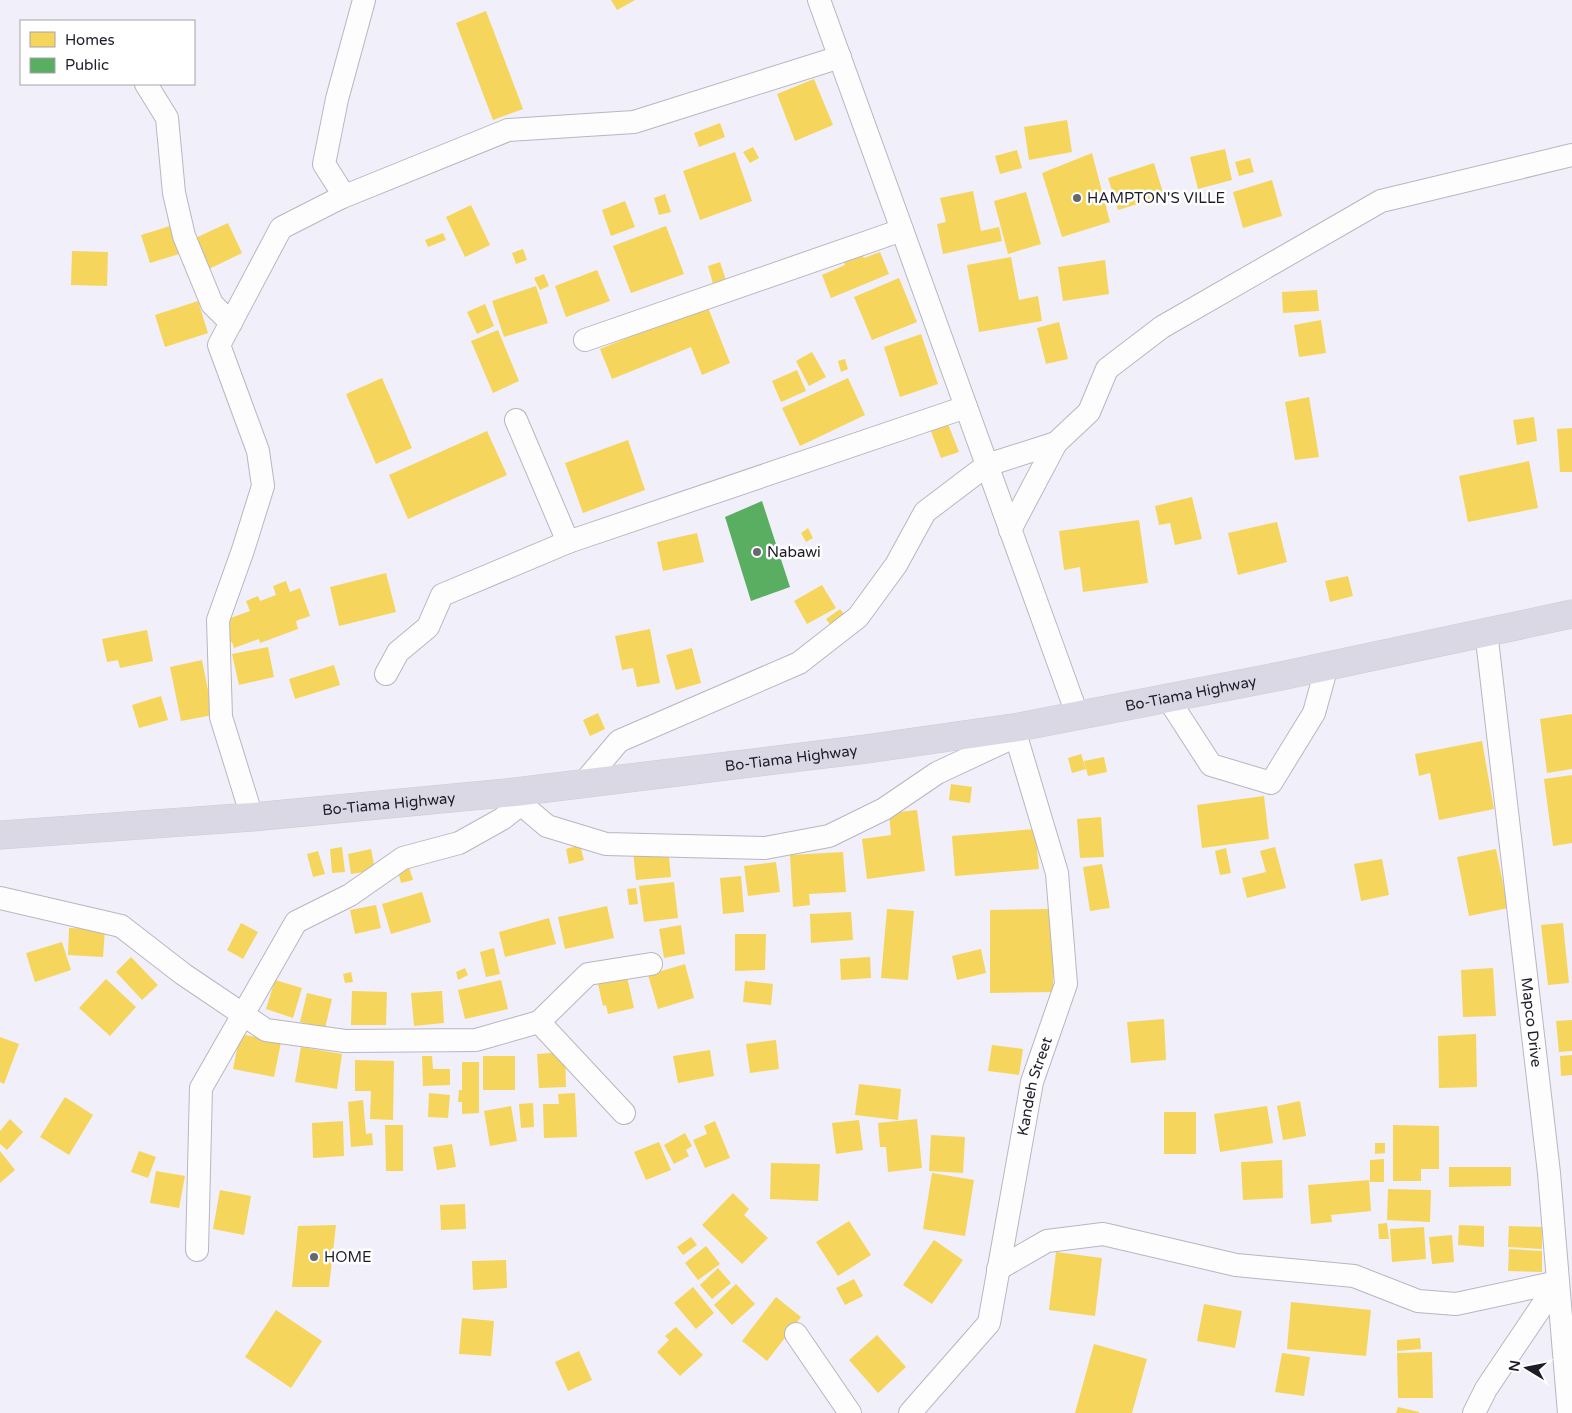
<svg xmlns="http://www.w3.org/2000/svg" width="1572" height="1413" font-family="'Varela Round',sans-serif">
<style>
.homes{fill:#f6d55c}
.public{fill:#5aae61}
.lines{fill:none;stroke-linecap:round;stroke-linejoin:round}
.street-casing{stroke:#b8b6c0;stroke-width:24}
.highway-casing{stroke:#cdccd1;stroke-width:29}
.street{stroke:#fdfdfe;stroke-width:22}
.highway{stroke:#dbd8e5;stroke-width:28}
.poi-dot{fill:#686670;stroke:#fff;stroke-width:2}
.labels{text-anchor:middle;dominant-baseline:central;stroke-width:5;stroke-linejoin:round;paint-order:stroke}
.poi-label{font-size:15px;fill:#1e1c26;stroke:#fff;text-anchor:start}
.street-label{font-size:15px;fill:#1e1c26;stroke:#fff}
</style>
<rect width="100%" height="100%" fill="#f1eff9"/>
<!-- homes -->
<path class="homes" d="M611,0H635L617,10Z
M486,11L523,109L493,120L456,23Z
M814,79L833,125L795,141L777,94Z
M1067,120L1072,152L1029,160L1024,127Z
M720,123L725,137L699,147L694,133Z
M753,147L759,158L750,163L743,152Z
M1225,149L1232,180L1198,189L1190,157Z
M1017,150L1022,168L1000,174L995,156Z
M735,152L752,201L700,220L683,171Z
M1092,153L1110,222L1062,237L1042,173Z
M1250,158L1254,172L1239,176L1235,162Z
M1154,163L1164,196L1118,210L1108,178Z
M1272,180L1282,216L1243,228L1233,192Z
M973,191L981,231L999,227L1002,241L943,254L937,224L946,222L940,198Z
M1026,192L1041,244L1008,254L994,201Z
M665,194L671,212L659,215L654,198Z
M625,201L635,227L611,236L602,210Z
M471,205L490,245L465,257L446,217Z
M228,223L242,253L207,270L193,239Z
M170,226L179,254L150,263L141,235Z
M666,226L684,274L631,293L613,246Z
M443,233L446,240L428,247L425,240Z
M523,249L527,260L516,264L512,253Z
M72,251L108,252L107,286L71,285Z
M880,252L889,274L831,298L822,275L845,265L843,260L861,253L864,258Z
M1011,257L1019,300L1038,296L1042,321L979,332L967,265Z
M1105,260L1109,294L1063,301L1058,267Z
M720,262L726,280L713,284L708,266Z
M597,270L610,301L566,317L555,286Z
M544,274L549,286L540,290L534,278Z
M899,278L917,322L872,340L854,297Z
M536,286L548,323L504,337L492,301Z
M1317,290L1319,311L1283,313L1282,292Z
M198,301L208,333L165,347L155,315Z
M485,304L494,326L477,334L467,312Z
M707,305L730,363L702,375L691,347L612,379L600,349Z
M1321,320L1326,353L1299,357L1294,325Z
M1059,322L1068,359L1046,364L1037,328Z
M498,330L519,381L493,393L471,341Z
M921,334L938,384L900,397L884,347Z
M812,352L826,377L809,386L796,361Z
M845,359L848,369L841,372L838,361Z
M797,370L806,391L781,402L772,381Z
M382,378L412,448L376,464L346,394Z
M848,378L865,415L800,446L782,408Z
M1309,397L1319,457L1295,460L1285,402Z
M1534,417L1537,441L1517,445L1513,420Z
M946,419L959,452L941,458L929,426Z
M1572,428V472H1560L1557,429Z
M487,431L507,475L408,519L389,475Z
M628,440L645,490L583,513L565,463Z
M1529,461L1538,508L1468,522L1459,476Z
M1192,497L1202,539L1175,545L1170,523L1159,525L1155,506Z
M1139,520L1148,583L1083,592L1080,567L1064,570L1059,531Z
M1277,522L1287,562L1238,575L1228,533Z
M808,528L813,538L806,542L801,533Z
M697,533L704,562L663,571L657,542Z
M386,573L396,612L339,626L330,587Z
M1348,576L1353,596L1330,602L1325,581Z
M286,581L290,592L300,588L310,616L296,621L298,629L260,643L259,639L234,648L232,642L227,644L225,620L250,611L246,601L258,596L260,601L276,595L273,586Z
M822,585L836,608L807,624L794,601Z
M840,609L846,616L831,626L826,619Z
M650,629L660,683L637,687L633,668L622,670L615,636Z
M147,630L153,661L120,668L118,660L107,662L102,639Z
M268,647L274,677L239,685L232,654Z
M692,648L701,683L676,690L666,655Z
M202,660L213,715L181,721L170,667Z
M334,665L340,685L295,699L289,679Z
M161,696L168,720L139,728L132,705Z
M598,713L605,729L590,736L583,720Z
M1572,714V769L1547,773L1540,719Z
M1482,741L1494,809L1439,820L1430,773L1419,776L1415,754Z
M1081,754L1086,769L1072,773L1068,758Z
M1104,757L1107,772L1088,776L1084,761Z
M1572,775V843L1553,846L1544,779Z
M951,784L972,787L970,803L949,800Z
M1264,796L1269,839L1202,848L1197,805Z
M917,810L925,871L867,879L862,839L891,835L889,813Z
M1101,817L1104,857L1080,858L1077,819Z
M1035,829L1039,869L955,876L952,836Z
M580,845L584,860L569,864L566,849Z
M342,847L345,872L332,873L330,849Z
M668,847L671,877L636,880L633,851Z
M1275,847L1286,888L1247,898L1242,878L1266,872L1260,851Z
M1226,848L1231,873L1220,875L1215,851Z
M371,849L375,870L351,874L348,854Z
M1496,849L1508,908L1469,916L1457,857Z
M318,851L325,874L313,877L307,854Z
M843,852L846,892L809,894L810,905L793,907L790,855Z
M1382,859L1389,895L1361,901L1354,864Z
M776,862L780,892L748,896L744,866Z
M1102,864L1110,908L1090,911L1083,867Z
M409,867L413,880L401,883L398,871Z
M741,876L744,912L723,914L720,878Z
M674,882L678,918L644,922L639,886Z
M636,888L638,904L629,905L627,889Z
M422,892L431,922L391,934L382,904Z
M376,905L381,928L355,934L350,910Z
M607,906L614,938L565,949L558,917Z
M887,909L914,911L908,980L881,978Z
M1053,909V992L990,993V910Z
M851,912L853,940L811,943L810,914Z
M549,918L556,944L505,957L499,932Z
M241,923L258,932L243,959L227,950Z
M1563,923L1569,983L1548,985L1541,925Z
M681,925L685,954L664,958L659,929Z
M69,928L105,929L103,957L68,955Z
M735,934H766L765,970L735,971Z
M62,942L71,970L35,982L26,953Z
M494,948L500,974L486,977L480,952Z
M981,949L986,973L957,980L952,956Z
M131,957L158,985L142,1000L116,972Z
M870,957L871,978L841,980L840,959Z
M685,964L694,998L658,1009L648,975Z
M465,968L468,975L458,980L456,972Z
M1493,968L1496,1016L1463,1017L1461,970Z
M351,972L353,982L345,983L343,974Z
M627,977L634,1008L608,1014L606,1005L603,1006L598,984Z
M106,979L136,1007L110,1036L79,1008Z
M275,980L302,988L293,1018L266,1009Z
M501,980L508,1009L465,1019L458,990Z
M745,981L773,984L771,1005L743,1002Z
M352,991L387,992L386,1025H351Z
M442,991L444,1023L414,1026L411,993Z
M307,993L332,999L325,1028L300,1022Z
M1164,1019L1166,1060L1131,1063L1127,1022Z
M1572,1020V1051L1559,1052L1556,1021Z
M240,1034L281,1042L274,1077L233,1069Z
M1476,1034L1477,1087L1439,1088L1438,1036Z
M0,1037L19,1044L4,1084L0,1082Z
M776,1040L779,1069L750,1073L746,1044Z
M992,1045L1023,1049L1019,1075L988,1071Z
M301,1047L342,1054L337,1089L295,1082Z
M710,1050L714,1076L678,1083L673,1056Z
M565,1052L566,1087L539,1088L537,1054Z
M1572,1055V1075L1561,1076L1560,1056Z
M422,1056H432L433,1069H450V1085L423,1086Z
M483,1056H515V1090H483Z
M355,1060L394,1061L393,1120L370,1119L371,1091H355Z
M462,1062H479V1113L462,1114V1102H458L459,1090H462Z
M859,1084L901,1089L898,1120L855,1115Z
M429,1093L450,1095L448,1118L428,1117Z
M575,1093L577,1137L544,1138L543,1104H559L558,1094Z
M65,1097L93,1115L69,1155L40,1137Z
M363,1100L366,1134L372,1133L373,1145L351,1147L348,1102Z
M1300,1101L1306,1136L1283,1140L1277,1106Z
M533,1103L534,1127L521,1128L519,1104Z
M511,1106L517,1141L490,1146L484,1111Z
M1267,1106L1273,1143L1220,1152L1214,1114Z
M1164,1112H1196V1154H1164Z
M10,1119L23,1132L7,1150L0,1144V1131Z
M917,1119L922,1168L888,1172L886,1147H880L878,1123Z
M859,1120L863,1150L836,1154L832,1123Z
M343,1121L344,1156L313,1158L312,1123Z
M715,1121L730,1158L705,1168L693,1140L707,1134L704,1126Z
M385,1125H403V1171H386Z
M1393,1125L1439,1126V1169H1421V1181H1393Z
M685,1133L692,1146L686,1150L689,1156L674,1164L664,1145Z
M931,1135L965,1137L963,1173L929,1171Z
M659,1142L671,1170L646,1180L634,1152Z
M1375,1143H1385V1153L1375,1154Z
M452,1144L456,1167L437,1170L433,1147Z
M0,1151L15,1170L0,1183Z
M139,1151L156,1157L148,1178L131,1172Z
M1384,1159V1182H1370V1160Z
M1282,1160L1283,1198L1243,1200L1241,1162Z
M771,1163L820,1164L818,1201L770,1199Z
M1449,1167H1511V1186L1449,1187Z
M156,1171L185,1176L179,1208L150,1203Z
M932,1173L974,1180L965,1236L923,1229Z
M1369,1180L1371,1211L1331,1215L1332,1222L1311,1224L1308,1185Z
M1388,1189L1431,1190L1430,1222L1387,1220Z
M220,1190L251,1196L244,1235L213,1229Z
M733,1193L749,1209L744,1215L768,1238L742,1264L702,1225Z
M465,1204L466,1229L441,1230L440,1205Z
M849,1221L871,1255L838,1276L816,1242Z
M1387,1223L1389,1239H1379L1378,1224Z
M336,1225L329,1287H292L298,1226Z
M1459,1225L1484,1226V1247L1458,1245Z
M1509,1226L1542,1227V1249L1508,1247Z
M1424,1227L1426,1259L1392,1262L1390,1229Z
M1452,1235L1454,1262L1432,1264L1429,1237Z
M691,1237L697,1245L683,1255L677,1247Z
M934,1240L963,1260L932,1304L903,1285Z
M706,1246L720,1264L698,1280L685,1263Z
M1509,1249L1542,1251V1272L1508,1271Z
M1056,1252L1102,1258L1095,1316L1049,1310Z
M506,1260L507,1288L473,1290L472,1261Z
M718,1268L731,1283L712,1299L700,1285Z
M854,1279L863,1296L845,1305L836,1288Z
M736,1284L755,1304L732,1325L714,1305Z
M693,1287L714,1313L696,1329L674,1303Z
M776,1297L801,1317L767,1361L742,1341Z
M1291,1302L1371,1310L1366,1356L1287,1349Z
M1204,1304L1242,1311L1235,1348L1197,1341Z
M276,1310L322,1341L291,1388L245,1357Z
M462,1318L494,1321L491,1356L459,1354Z
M676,1327L703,1355L680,1376L657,1352L669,1340L665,1336Z
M877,1335L906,1367L878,1393L849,1360Z
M1420,1338L1421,1349L1397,1351V1340Z
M1094,1344L1147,1359L1132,1413H1075Z
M579,1351L592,1380L568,1391L555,1362Z
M1432,1352L1433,1398H1398L1397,1353Z
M1282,1353L1310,1357L1304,1396L1275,1392Z
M1398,1407L1419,1412V1413H1396Z"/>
<!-- public -->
<path class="public" d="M762,501L790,587L751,601L725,517Z"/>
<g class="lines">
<!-- street casing -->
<g class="street-casing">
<g id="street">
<path d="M819,0L1077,714"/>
<path d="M146,84L167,118L174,193L184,236L212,304L231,323"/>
<path d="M340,198L343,194L324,164L337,99L364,0"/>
<path d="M585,340L902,230"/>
<path d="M516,420L568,542L966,407"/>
<path d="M1010,530L1056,443L1089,412L1107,369L1162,327L1381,201L1572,155"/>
<path id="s1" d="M1486,631L1549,1173L1569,1413"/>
<path d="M386,674L398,652L428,627L442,595L568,542"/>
<path d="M1167,697L1211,765L1271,783L1314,713L1327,666"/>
<path d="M581,786L619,741L799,663L858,617L896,565L925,512L987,465L1056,443"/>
<path d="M515,792L521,804L547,826L606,844L765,848L829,836L884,809L937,773L1016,736L1019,727"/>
<path d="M252,817L221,717L218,620L243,550L263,486L258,451L219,345L281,228L340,198L508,130L634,122L840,57"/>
<path d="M0,898L121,926L183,974L266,1030L345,1041L476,1040L539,1022L624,1113"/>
<path d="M539,1022L588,974L651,964"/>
<path d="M197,1250L201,1088L296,922L350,895L403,858L459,843L502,819L521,804"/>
<path d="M998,1269L1047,1241L1103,1234L1236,1265L1354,1276L1418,1301L1456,1304L1558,1282L1486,1389L1474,1413"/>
<path d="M796,1334L850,1413"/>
<path id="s2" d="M910,1413L989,1323L1032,1082L1066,984L1057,873L1016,736"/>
</g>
</g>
<!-- highway casing -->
<g class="highway-casing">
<g id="highway">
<path id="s3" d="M0,835L252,817L515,792L866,749L1019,727L1281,676L1572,614"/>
</g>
</g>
<!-- street -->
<use href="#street" class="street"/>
<!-- highway -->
<use href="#highway" class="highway"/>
</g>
<!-- markers -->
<g class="poi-dot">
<circle cx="1077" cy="198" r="5"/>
<circle cx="757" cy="552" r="5"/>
<circle cx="314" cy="1257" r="5"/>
</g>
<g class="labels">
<!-- poi labels -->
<g class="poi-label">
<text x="1087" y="198">HAMPTON'S VILLE</text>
<text x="767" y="552">Nabawi</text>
<text x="324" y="1257">HOME</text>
</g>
<!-- street labels -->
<g class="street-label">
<text stroke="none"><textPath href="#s3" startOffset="1200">Bo-Tiama Highway</textPath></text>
<text stroke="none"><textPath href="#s3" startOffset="795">Bo-Tiama Highway</textPath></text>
<text stroke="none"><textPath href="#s3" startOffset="390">Bo-Tiama Highway</textPath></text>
<text stroke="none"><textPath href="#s1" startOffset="394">Mapco Drive</textPath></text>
<text stroke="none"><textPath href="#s2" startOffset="361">Kandeh Street</textPath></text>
</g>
</g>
<!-- legend -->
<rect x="20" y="20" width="175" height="65" fill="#ffffff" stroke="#a5a4a8"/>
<rect x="30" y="32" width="25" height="15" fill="#f6d55c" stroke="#a5a4a8"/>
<text x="65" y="45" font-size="15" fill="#1e1c26">Homes</text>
<rect x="30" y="58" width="25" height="15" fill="#5aae61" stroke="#a5a4a8"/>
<text x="65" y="70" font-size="15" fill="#1e1c26">Public</text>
<!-- north arrow -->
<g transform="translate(1527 1368) rotate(280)" stroke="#ffffff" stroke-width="4" paint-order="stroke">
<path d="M0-4L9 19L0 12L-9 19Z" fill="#1e1c26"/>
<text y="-8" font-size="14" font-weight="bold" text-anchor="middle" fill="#1e1c26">N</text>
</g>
</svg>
